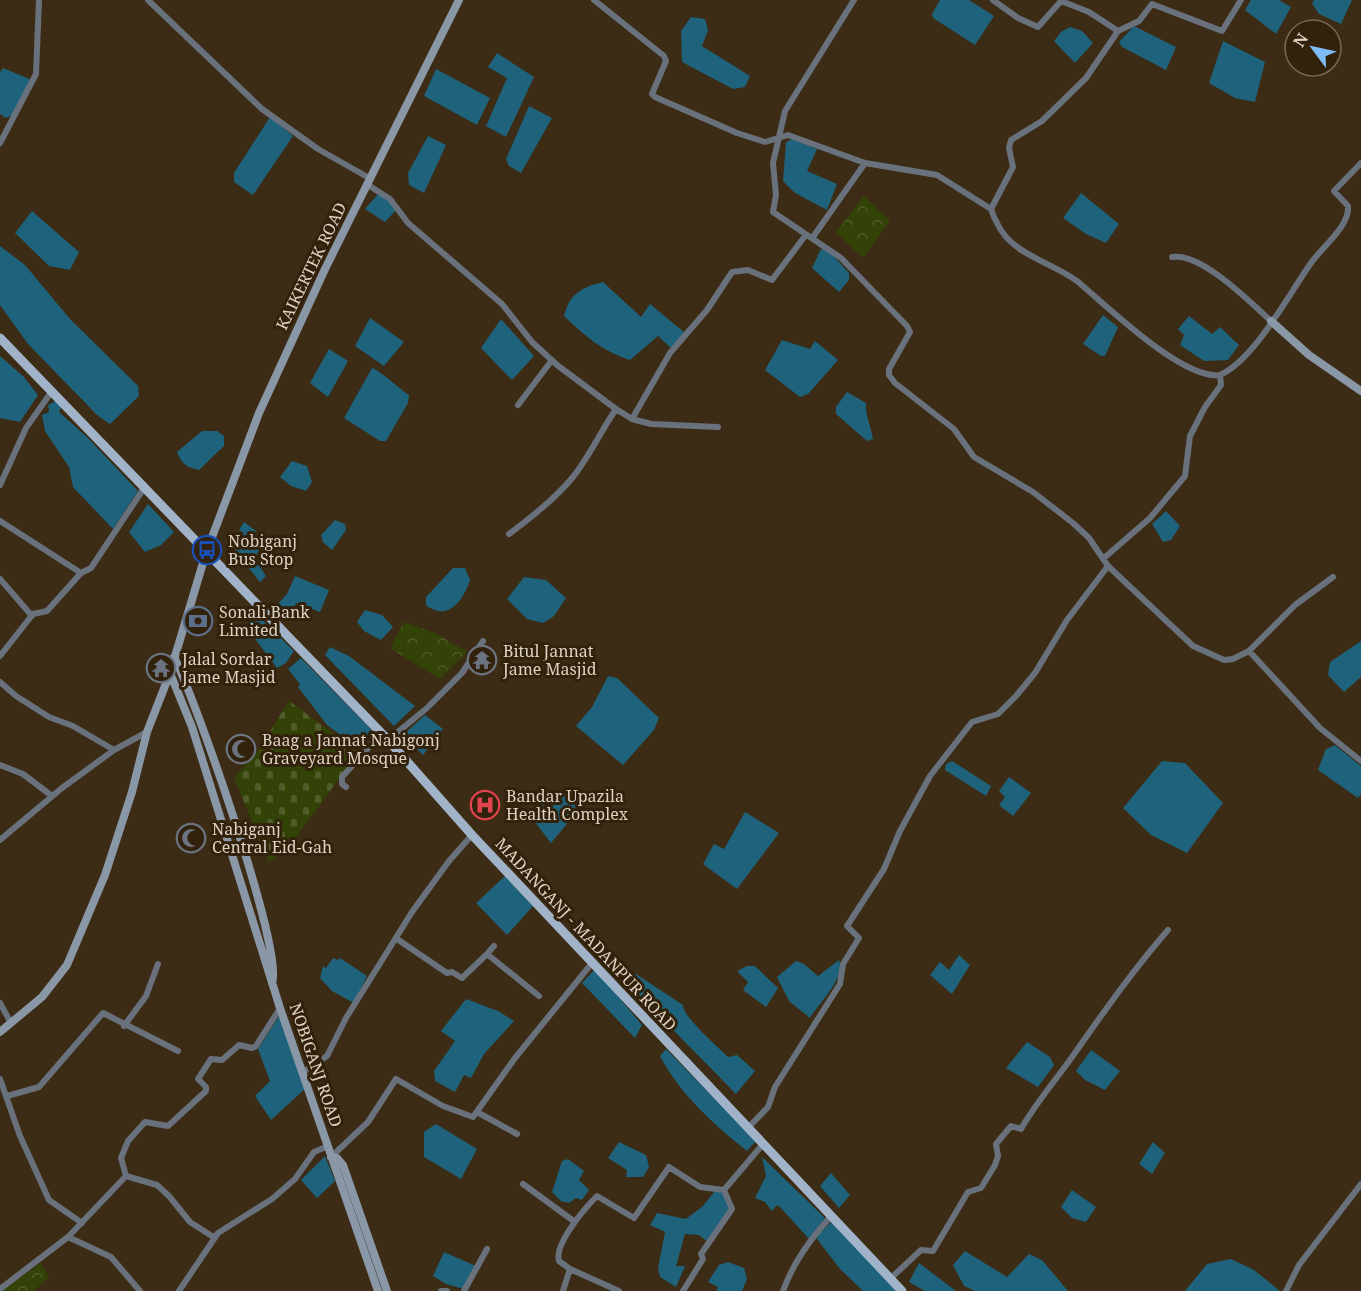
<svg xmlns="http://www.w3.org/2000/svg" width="1361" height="1291" font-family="'Noto Serif',serif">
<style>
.cemetery{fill:url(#cemetery-stones)}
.park{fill:url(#park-crowns)}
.water{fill:#1e627b}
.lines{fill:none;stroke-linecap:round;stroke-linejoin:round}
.street{stroke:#69727c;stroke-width:6}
.secondary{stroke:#8997a7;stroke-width:8}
.primary{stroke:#a1b3c9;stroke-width:9}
.labels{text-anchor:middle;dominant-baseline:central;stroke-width:6;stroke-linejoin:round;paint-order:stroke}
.street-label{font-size:16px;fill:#ddd3c5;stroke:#32220b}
.poi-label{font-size:16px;fill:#ddd3c5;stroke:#32220b;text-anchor:start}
</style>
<defs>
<pattern id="cemetery-stones" width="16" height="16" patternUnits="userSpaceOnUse" patternTransform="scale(1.5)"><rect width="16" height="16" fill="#334206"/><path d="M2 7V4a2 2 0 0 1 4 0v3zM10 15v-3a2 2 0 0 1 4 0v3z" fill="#505c29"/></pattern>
<pattern id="park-crowns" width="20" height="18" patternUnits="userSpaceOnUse" patternTransform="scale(1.5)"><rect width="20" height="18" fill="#334206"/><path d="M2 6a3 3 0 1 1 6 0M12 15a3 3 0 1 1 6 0" fill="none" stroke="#505c29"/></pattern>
</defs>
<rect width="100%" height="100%" fill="#3c2c15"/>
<!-- cemetery -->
<path class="cemetery" d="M289,701L359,752L297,836L269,863L234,778L257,752Z"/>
<!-- park -->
<path class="park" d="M864,196L890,221L863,258L836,232Z
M404,622L435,633L467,652L440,679L438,678L390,648Z
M41,1263L49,1278L33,1291H2Z"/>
<!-- water -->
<path class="water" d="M940,0H969L994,16L975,45L933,18L932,14Z
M1251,0H1279L1291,7L1276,34L1245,10Z
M1314,0H1352L1341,24L1319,14L1312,3Z
M691,17L705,19L708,30L702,46L750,76L745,87L733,89L682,62L681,31Z
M1134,26L1176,47L1166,70L1122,47L1119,42Z
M1070,27L1082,31L1093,43L1075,63L1054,41L1061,32Z
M1223,41L1265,62L1255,102L1235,98L1209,83Z
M497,53L534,77L506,137L486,126L507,78L488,67Z
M3,68L32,80L16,113L6,118L0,114V72Z
M436,69L490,98L477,125L424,96Z
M529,106L552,118L521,173L509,166L506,159Z
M270,117L293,136L253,195L234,182V173Z
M428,136L446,145L424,193L409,185L408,173Z
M792,139L817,149L807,171L837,184L827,210L795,193L783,181L786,142Z
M379,193L388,198L396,210L385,222L365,209Z
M1081,193L1119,224L1106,243L1086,234L1063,218Z
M32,211L79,252L70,270L49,266L15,233Z
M0,246L25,265L70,319L138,386L139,396L110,424L97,415L28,344L0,305Z
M821,249L828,250L849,273V280L839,292L812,268Z
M603,282L641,317L650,304L685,333L672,349L658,336L630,360C602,351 585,336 564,316C569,294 582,287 603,282Z
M1103,315L1118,327L1105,356H1101L1083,344Z
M1189,316L1212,334L1220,327L1239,345L1228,360L1204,361L1180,345L1184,335L1178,329Z
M370,318L404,342L384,366L355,346Z
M501,319L534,356L512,380L481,348Z
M782,340L810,349L815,341L838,360L808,394L800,397L765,370Z
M329,349L348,361L328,397L310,383Z
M0,356L23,376L38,395L20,422L0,418Z
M372,368C379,370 400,389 409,395L408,403L386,441H380L344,418Z
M847,392L866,403C865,415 871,426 873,439L867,441L836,414V407Z
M55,401L62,406L59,412L87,437L138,491L113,529L73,487L69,467L45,431L42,415L49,412L48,405Z
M202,431H217L224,436V446L199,470C186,467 182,464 177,452Z
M292,461L307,466L312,482L306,491L291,486L280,477Z
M148,504L174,532L161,545L145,552L129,532Z
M1166,511L1180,526L1171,540L1163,542L1152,524Z
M335,520L345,524L346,530L332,550L323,542L321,535Z
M244,522L256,531L254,537L263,544L254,558L266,576L260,582L234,550L244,533L239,530Z
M453,568H465L470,580C464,599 448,623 426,605V597Z
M295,576L329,590L320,612L296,603L289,618L275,607L287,594Z
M524,577L546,580L566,598L554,616L543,623L527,619L507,599Z
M365,610L382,615L393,627L381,640L364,631L357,622Z
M256,614L294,651L286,663L277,668L246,627Z
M1361,641V677L1344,692L1328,675L1330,662Z
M330,647L349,656L415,706L394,726L325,655Z
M301,658L371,729L361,750L327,725L298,687L300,684L288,669Z
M608,676L617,678L659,718L654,730L623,765L576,726L592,707Z
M425,715L443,729L423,755L403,735Z
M1335,745L1361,766V794L1358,798L1318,770L1326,749Z
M952,761L991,786L986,796L945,770L946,764Z
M1162,761L1185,763L1223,803L1187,853L1151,835L1123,808Z
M1009,777L1031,793L1013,816L999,805L1005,797L999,791Z
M569,787L585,802L551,843L531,817L548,799L560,796Z
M745,812L779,833L737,889L703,864L714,844L724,849Z
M505,876L533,906L507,935L476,903Z
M959,955L970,965L952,994L930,975L940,962L949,970Z
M333,958L338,960L340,958L367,976L354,1003L332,991L320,978L323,966L326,968Z
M839,960C846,978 819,1003 810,1018L789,1001L777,977L796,961L804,964L818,976Z
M747,966H755L778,988L766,1007L743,990L748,982L737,971Z
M595,969L642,1025L635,1038L582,983Z
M636,974L683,1005C683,1017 718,1047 728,1057L737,1055L755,1071L736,1094L627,983Z
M466,999L498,1011L514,1021L484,1054L471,1078L464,1075L455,1092L435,1081L434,1071L455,1041L441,1031Z
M281,1013L306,1088L271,1120L255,1096L270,1081L258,1049Z
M1027,1042L1050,1057L1054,1065L1038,1087L1006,1068Z
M666,1049L756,1141L747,1151C714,1125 680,1094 660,1056Z
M1091,1050L1120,1071L1105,1090L1085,1080L1076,1071Z
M436,1124L477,1149L461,1179L424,1157V1132Z
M619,1142L646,1155L649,1167L643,1177H626L627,1170L608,1158Z
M1153,1142L1165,1153L1152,1174L1139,1164Z
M325,1156L335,1181L317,1198L301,1180Z
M762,1157L825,1218L809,1239L780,1207L777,1205L772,1211L765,1202L755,1198L766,1176Z
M568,1159L584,1171L579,1180L589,1190L582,1200L576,1198L569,1203L561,1201L552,1192L562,1161Z
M831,1173L850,1195L839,1208L820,1186Z
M1072,1190L1096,1207L1086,1222L1072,1218L1061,1207Z
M714,1192H724L732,1208L708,1242L699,1235L685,1234L676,1266H685L676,1287L660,1277L658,1268L665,1232L650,1225L657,1213L686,1219L703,1206Z
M831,1222L837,1225L896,1291H863L840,1269L817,1239L818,1235Z
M965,1251L1007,1277L1029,1254L1042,1260L1068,1291H975L964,1286L953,1265Z
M444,1252L476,1266L464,1289L446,1284L433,1276Z
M1231,1259L1254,1270L1280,1291H1185L1207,1264Z
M728,1262L744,1268L747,1279L742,1291H716L718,1287L708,1282L719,1265Z
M919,1263L956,1291H925L909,1282Z"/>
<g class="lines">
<!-- street -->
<path class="street" d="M148,0L262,109L318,149L371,179
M594,0L664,56L666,61L652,94L655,97L737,133L765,142L788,135L865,163L937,175L991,209
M854,0L785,111L773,163L776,195L773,212L841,258L907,326L910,332L889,369V375L895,383L954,429L974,457L1033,492L1073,523L1089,538L1108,566L1193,646L1224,660L1233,659L1249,651L1295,605L1333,577
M993,0L1018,18L1038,27L1061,1L1089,12L1118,31L1139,21L1152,4L1222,31L1241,0
M1118,31L1086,78L1042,121L1011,140L1009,148L1013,167L991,209C994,219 1002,234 1010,241C1026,257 1058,267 1077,281C1106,305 1182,380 1220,375
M0,143L36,74L39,0
M368,185L390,199L408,223L502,304L532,342L557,365L616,409L632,419L651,424L718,427
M813,237L865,163
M1172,257C1201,252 1250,302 1271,321
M518,405L552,360
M632,419L670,353L707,310L732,272L748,270L772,280L805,236
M0,485L26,428L52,391
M0,521L81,573
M509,534C532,517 555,499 573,477C589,457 601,431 616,409
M1104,558L1150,518L1185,476L1190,436L1205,407L1221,385L1220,375C1255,359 1289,294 1311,263C1322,247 1350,226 1348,206L1334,191L1361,163
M0,579L32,616
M1249,651L1320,728L1361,761
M0,656L33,614L47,611L81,573L91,568L144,488
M0,682L16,696L49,717L73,726L114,750
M388,740L427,708L462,673L483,641
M0,765L23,774L52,796
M346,787L342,784V777L381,734
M0,840L62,788L114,750L147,732
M397,939L447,973L452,972L462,978L487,954L539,996
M487,954L494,946
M0,1003L11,1023
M124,1026L146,996L158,964
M303,1072L327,1056L346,1018L412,912L449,861L472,835
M0,1079L20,1136L49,1200L82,1223
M7,1096L39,1087L103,1013L178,1051
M477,1112L517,1134
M748,1128L768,1107L775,1087L840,984L843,964L859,938L847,926L884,869L900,831L930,776L972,722L998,714L1016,696L1035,673L1067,620L1108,566
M331,1157L368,1122L396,1079L443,1106L473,1117L515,1058L592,963
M126,1176L157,1185L169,1196L190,1222L215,1238
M523,1184L575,1222
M68,1237L111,1257L140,1291
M570,1269L619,1291
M890,1279L921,1250L933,1251L968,1192L981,1188L995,1165L998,1156L996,1144L1011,1126L1021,1129C1036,1103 1055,1081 1072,1057C1103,1013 1133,970 1168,930
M0,1289L68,1237L126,1176L121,1158L128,1141L145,1122L168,1126L206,1091V1087L198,1079L211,1059L222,1060L239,1045L252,1048L256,1046L280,1008
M179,1291L218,1233L272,1199L295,1179L314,1152L328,1146
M441,1291H447
M464,1291L487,1249
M563,1291L570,1269L559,1261C554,1244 585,1208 597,1196L634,1218L669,1167L700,1187L724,1190L763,1144
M683,1291L703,1259L701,1254L732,1209L724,1190
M783,1291C794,1261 810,1240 831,1216
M1286,1291L1299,1265L1361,1184"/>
<!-- secondary -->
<path class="secondary" d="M1271,321L1309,355L1361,391
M174,657C195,698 284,950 272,983
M170,673L192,727L280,1008L378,1291
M0,1032L42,997L67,965L105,875L132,792L147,732L170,673L206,553L259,413L325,269L459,0
M331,1157L337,1158L343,1165L387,1291"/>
<!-- primary -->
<path class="primary" d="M0,338L388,740L472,835L902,1291"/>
</g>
<!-- icons -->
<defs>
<g id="bus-ring" transform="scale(1.5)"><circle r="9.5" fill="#32220b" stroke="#1a4fb4" stroke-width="1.5"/><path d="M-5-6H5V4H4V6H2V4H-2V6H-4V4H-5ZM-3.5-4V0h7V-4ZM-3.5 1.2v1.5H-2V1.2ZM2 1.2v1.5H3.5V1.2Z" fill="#1a4fb4"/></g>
<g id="bank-ring" transform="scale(1.5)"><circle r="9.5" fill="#32220b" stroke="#5c6f8a" stroke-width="1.5"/><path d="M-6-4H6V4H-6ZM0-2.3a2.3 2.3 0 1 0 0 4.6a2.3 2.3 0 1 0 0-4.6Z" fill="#5c6f8a"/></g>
<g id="temple-ring" transform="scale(1.5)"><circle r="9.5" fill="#32220b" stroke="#6b7280" stroke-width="1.5"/><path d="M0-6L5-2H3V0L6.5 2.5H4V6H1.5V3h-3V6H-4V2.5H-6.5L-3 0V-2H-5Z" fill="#6b7280"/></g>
<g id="mosque-ring" transform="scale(1.5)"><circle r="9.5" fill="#32220b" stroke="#6b7280" stroke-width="1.5"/><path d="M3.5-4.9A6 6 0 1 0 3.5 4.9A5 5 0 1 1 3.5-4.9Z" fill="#6b7280"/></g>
<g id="hospital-ring" transform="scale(1.5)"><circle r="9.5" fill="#32220b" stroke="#e0444e" stroke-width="1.5"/><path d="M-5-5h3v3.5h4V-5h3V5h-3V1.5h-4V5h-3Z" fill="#e0444e"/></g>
</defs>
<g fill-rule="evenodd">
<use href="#bus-ring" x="207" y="550"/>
<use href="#bank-ring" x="198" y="621"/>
<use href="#temple-ring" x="482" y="660"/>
<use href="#temple-ring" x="161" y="668"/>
<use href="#mosque-ring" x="241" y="749"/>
<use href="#hospital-ring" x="485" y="805"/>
<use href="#mosque-ring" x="191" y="838"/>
</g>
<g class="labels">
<!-- street labels -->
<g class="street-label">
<text transform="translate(311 266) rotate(-64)">KAIKERTEK ROAD</text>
<text transform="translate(586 934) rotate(47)">MADANGANJ - MADANPUR ROAD</text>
<text transform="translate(316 1065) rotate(71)">NOBIGANJ ROAD</text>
</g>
<!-- poi labels -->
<g class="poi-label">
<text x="228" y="541">Nobiganj<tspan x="228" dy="18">Bus Stop</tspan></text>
<text x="219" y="612">Sonali Bank<tspan x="219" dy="18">Limited</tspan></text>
<text x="503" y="651">Bitul Jannat<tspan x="503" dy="18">Jame Masjid</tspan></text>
<text x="182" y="659">Jalal Sordar<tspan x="182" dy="18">Jame Masjid</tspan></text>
<text x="262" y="740">Baag a Jannat Nabigonj<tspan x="262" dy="18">Graveyard Mosque</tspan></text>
<text x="506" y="796">Bandar Upazila<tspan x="506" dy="18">Health Complex</tspan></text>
<text x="212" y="829">Nabiganj<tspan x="212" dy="18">Central Eid-Gah</tspan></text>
</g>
</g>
<!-- north arrow -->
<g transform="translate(1313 48) rotate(303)"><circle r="28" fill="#32220b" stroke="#766955" stroke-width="1.5"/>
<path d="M0-4.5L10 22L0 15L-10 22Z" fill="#7fbdf9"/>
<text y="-9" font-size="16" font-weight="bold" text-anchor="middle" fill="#ddd3c5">N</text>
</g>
</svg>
